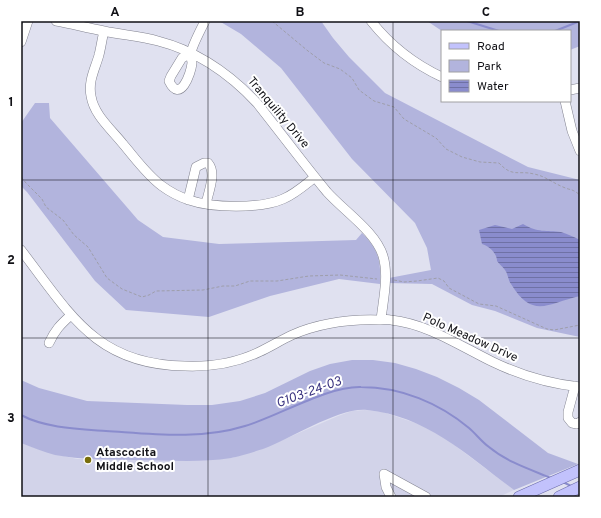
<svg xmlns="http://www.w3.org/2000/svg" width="601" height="518" font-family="Overpass,sans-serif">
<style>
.built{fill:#d2d3e9}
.green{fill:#b2b4dd}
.water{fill:url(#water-rules)}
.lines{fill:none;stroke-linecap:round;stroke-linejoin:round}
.stream{stroke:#8a8ccd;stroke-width:2}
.minor-casing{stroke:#828390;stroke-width:10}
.major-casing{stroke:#6a6aaa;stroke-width:12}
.path{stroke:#9e9eaa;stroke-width:1;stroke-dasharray:3 2;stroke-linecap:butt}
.minor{stroke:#fff;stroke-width:9}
.major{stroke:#c2c2fc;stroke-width:11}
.grid{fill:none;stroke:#111116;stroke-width:1;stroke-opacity:0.55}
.poi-dot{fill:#796e0c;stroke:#fff;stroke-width:1.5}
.labels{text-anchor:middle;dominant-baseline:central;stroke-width:4;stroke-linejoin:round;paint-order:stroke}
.street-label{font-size:12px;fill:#111116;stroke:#fff}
.poi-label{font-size:12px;font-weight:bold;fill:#111116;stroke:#fff;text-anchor:start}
.water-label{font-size:13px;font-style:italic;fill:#39327f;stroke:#fff}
.neatline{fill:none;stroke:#111116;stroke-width:1.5}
.grid-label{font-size:13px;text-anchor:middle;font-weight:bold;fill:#111116}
</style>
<defs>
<pattern id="water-rules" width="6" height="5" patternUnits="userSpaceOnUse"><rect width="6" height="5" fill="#8a8ccd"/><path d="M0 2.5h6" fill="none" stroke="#6f71a5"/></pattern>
</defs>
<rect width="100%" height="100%" fill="#e0e1f0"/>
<!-- built -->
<path class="built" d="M365,410L383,412L424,426L441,435L514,490L499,497H21V443L54,454L77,459H106L232,458L264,448L338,416L352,411Z"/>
<!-- green -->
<path class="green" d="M219,21H321L333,38L349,57L385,93L528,167L580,180V337L537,328L495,311L472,305L432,284L388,283L389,278L431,270L427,248L415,223L352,159L281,68L241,34Z
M427,21H580V46L570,50V31H442Z
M35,103H49L50,118L138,220L163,237L219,244L356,240L362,233C379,250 381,261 380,284L339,279L270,296L209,317L126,310L95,281L27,192L21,186V123Z
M352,360H373L395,363L416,369L437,377L459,388L479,400L548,453L578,464L514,490C468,456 427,416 367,410C339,407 291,439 263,449C253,452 241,456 231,458C199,463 166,460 134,460C108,459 81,460 55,455C44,452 32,447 21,443V380L39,388L87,401L187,405H212L240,401L265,393L310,371L330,364Z"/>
<!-- water -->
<path class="water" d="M523,224C538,233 546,230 561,232C568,234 574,237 580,240V296C548,303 533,320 511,284C508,280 508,274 505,270C503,267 499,264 497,261C497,253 489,246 482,244L479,230L495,225L512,229Z"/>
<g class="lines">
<!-- stream -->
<path class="stream" d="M467,21L499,31
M555,31L580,21
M21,415C45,428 79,429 106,431C153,434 200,440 245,426C279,416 327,386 361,387C401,387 439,403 469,428C476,434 482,442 489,447C507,462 529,469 551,478
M563,482L571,486"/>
<!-- minor casing -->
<g class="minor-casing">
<path id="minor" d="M56,21C72,24 88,28 104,31C122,35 140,36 158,41C197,51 229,73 257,103C280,132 303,163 327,192C344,211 376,232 383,256C389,276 383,300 381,320
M371,21C390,45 414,64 442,77
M104,31C102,39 101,47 99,55C95,69 88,81 91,96C94,115 111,129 123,144C135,158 147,175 162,186C170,192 180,197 189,200C212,208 260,209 283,199C295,194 305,185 315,177
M21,42L28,21
M191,53L182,58L171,76L169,81C180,104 191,74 192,63C192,60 190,56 191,53C192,46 201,29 205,21
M570,90L580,88
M565,101L572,131L580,151
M188,200L196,167L204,163H208C217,173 208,193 206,204
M21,250C70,314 96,365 185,366C211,367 236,363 259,352C270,347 281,340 292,335C320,323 349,319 379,320C383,320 387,319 391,320C428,324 460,346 493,362C520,375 550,384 580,387
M49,343C55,330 60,325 71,315
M575,386L568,412V418L572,423L577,424L580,422
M391,497L386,487L384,474L426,497"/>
</g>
<!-- major casing -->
<g class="major-casing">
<path id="major" d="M519,497L580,470
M559,497L580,487"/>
</g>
<!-- path -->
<path class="path" d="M272,21L308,51L324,63L340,69L352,78L359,90L374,101L394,107L404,119L436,138L446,149L462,157L480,162L499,163C513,178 518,170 534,174C545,176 553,183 563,187C572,191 571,188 580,195
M21,172L22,178L26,183L42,199L46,207L63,220L74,235L88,247L107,278L122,289L142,297L149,295L156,291L203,290L223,286H235L250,281H277L309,276L340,275L377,279
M394,280L404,282L417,281L438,278L444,281L449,288L479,304L496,306L547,329L554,330L580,325"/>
<!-- minor -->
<use href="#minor" class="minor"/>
<!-- major -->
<use href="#major" class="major"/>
</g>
<!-- grid -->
<path class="grid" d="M208,21V497M393,21V497M21,180H580M21,338H580"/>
<!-- markers -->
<circle class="poi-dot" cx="88" cy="460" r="4"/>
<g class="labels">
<!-- street labels -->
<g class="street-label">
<text transform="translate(278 113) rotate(50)">Tranquility Drive</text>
<text transform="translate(470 338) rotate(24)">Polo Meadow Drive</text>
</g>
<!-- poi labels -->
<g class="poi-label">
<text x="96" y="453">Atascocita<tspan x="96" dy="14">Middle School</tspan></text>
</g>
<!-- water labels -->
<g class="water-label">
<text transform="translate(309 393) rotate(-20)">G103-24-03</text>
</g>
</g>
<!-- border -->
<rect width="601" height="518" fill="none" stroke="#ffffff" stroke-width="44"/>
<!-- legend -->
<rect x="441" y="30" width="130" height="72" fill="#ffffff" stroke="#a0a0a2"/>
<rect x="449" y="43" width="20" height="6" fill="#c2c2fc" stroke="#a0a0a2"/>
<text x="477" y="50" font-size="12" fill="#111116">Road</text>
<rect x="449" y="60" width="20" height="12" fill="#b2b4dd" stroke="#a0a0a2"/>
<text x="477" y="70" font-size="12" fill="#111116">Park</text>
<rect x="449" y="80" width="20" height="12" fill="url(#water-rules)" stroke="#a0a0a2"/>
<text x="477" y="90" font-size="12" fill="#111116">Water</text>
<rect x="22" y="22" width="557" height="474" class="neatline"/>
<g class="grid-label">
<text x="115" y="16">A</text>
<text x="300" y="16">B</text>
<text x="486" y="16">C</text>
<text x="11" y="106">1</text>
<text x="11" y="264">2</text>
<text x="11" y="422">3</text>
</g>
</svg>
